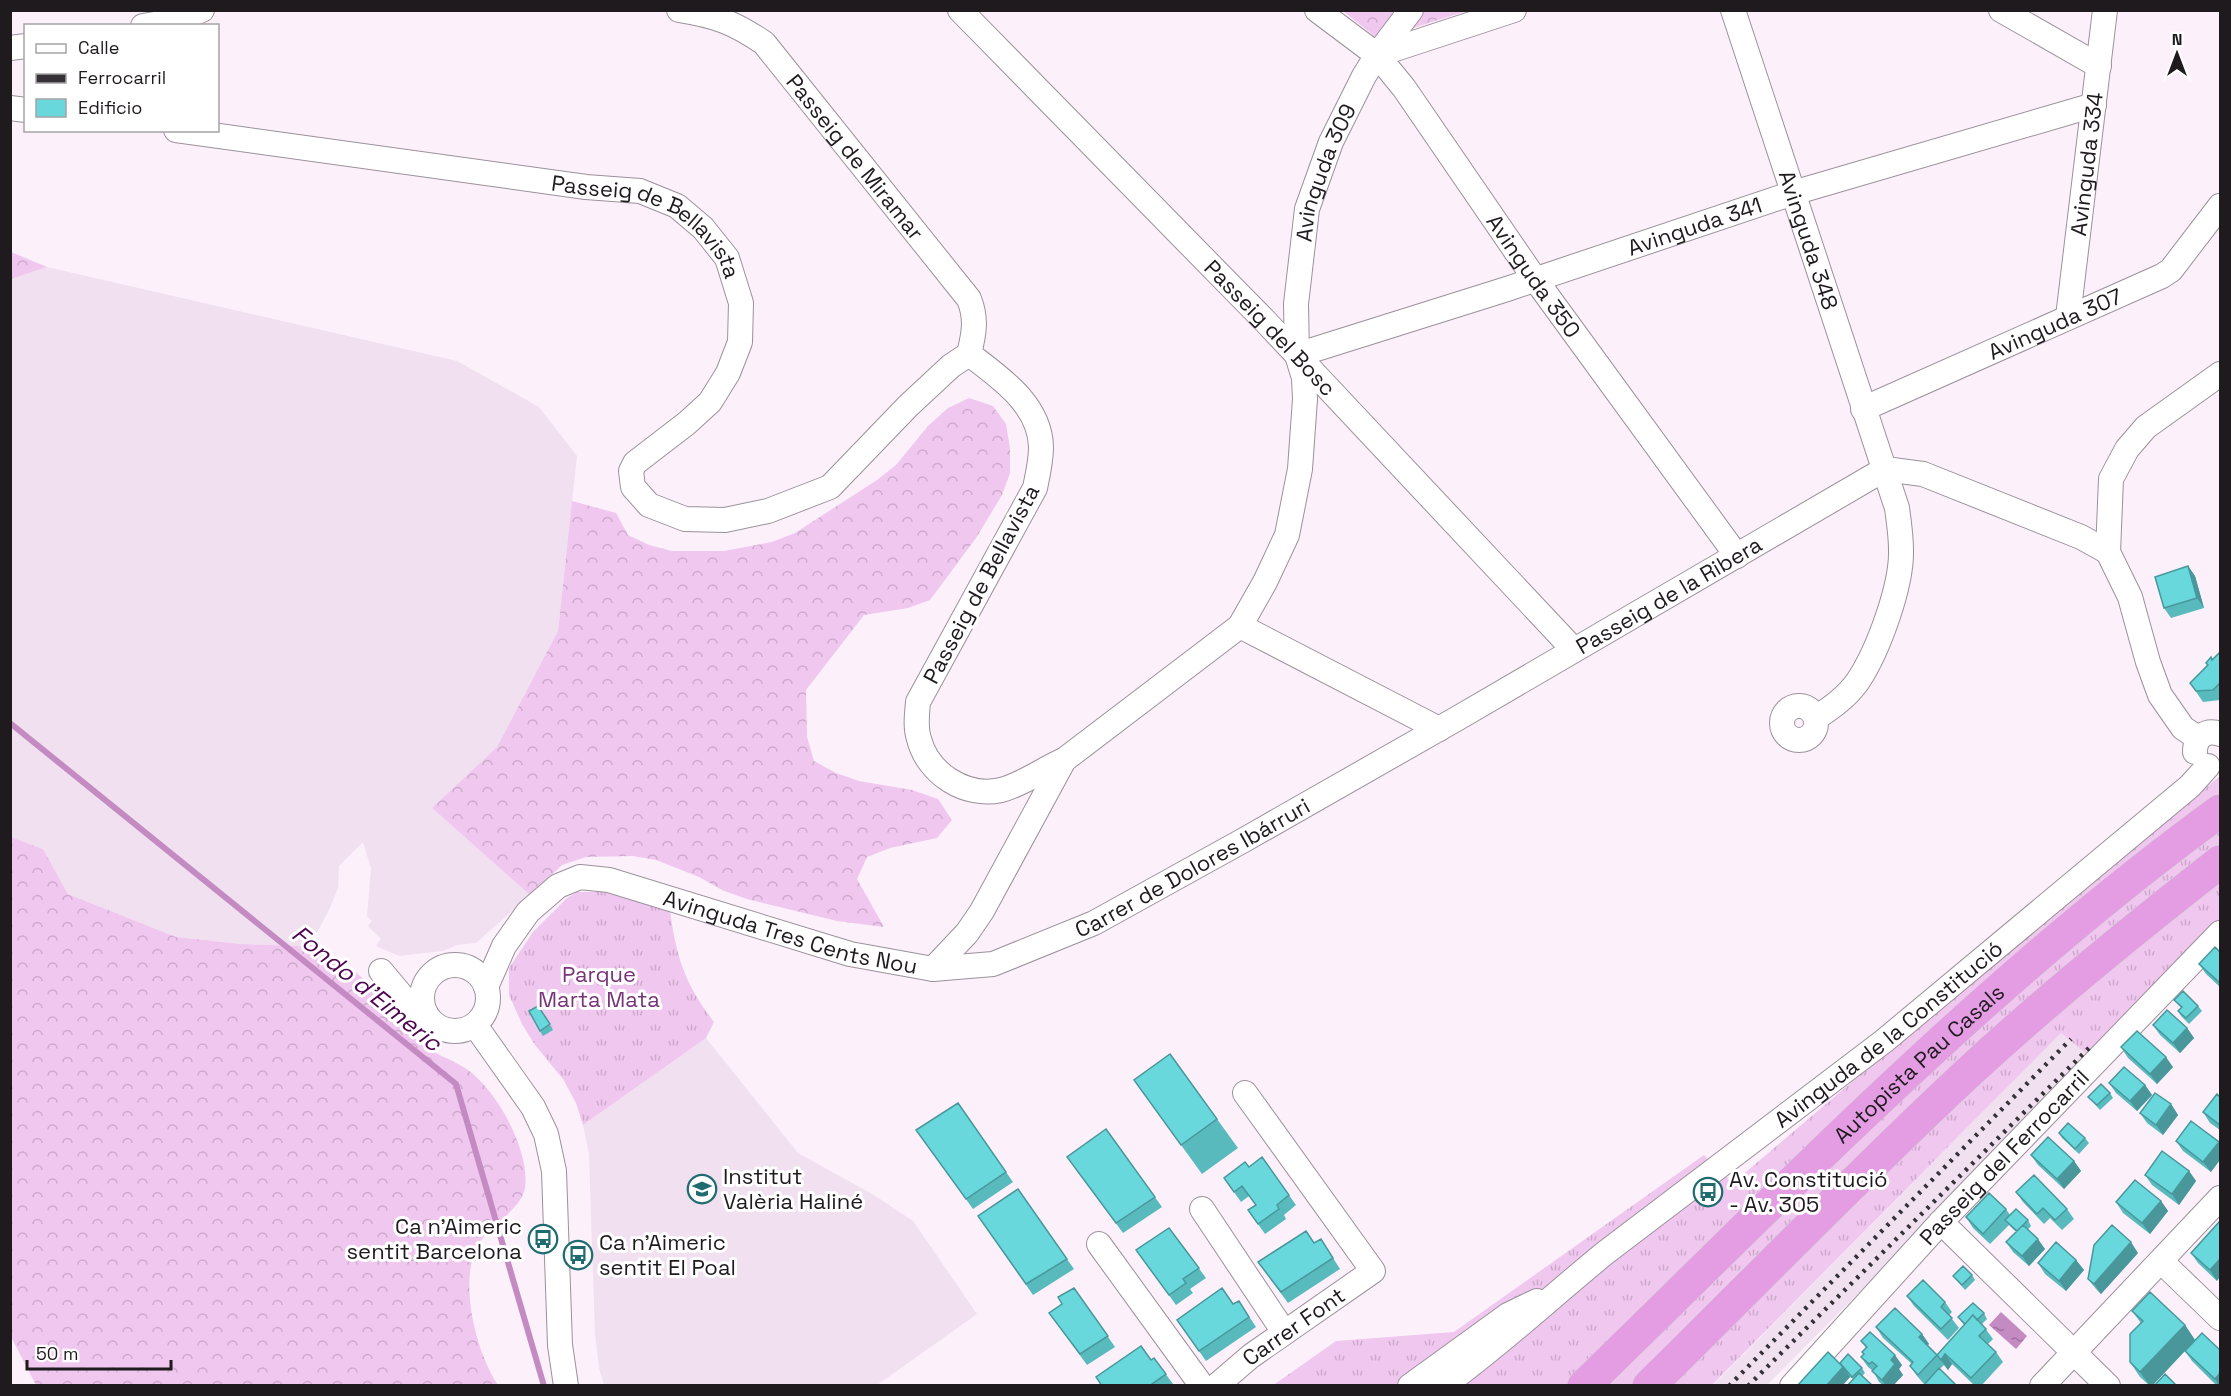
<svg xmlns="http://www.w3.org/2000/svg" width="2231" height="1396" font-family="'Space Grotesk',sans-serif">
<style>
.built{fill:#f1e0f0}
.grass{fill:url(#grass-tufts)}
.forest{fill:url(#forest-crowns)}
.water{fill:url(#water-ripples)}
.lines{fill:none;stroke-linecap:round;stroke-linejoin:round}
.stream{stroke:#c48bc3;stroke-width:6}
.minor-casing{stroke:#9b919b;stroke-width:26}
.highway-casing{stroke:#d6d6d6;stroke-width:34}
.minor{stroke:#fff;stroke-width:24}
.highway{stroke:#e49ce3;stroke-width:33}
.rail{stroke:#363136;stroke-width:4.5;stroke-dasharray:3 6;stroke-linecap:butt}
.wall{fill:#59babe}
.shaded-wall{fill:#49979b}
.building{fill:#68d8dd;stroke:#49979b;stroke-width:1.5}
.labels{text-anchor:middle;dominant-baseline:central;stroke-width:6;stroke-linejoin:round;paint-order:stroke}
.street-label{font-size:22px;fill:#1e1a1e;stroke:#fff}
.park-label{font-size:22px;fill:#793479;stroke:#fff}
.poi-label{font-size:22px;fill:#1e1a1e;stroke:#fff;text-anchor:start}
.water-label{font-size:24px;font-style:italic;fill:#4e054f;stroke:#fff}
</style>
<defs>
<pattern id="grass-tufts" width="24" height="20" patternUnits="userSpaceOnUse" patternTransform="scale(1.5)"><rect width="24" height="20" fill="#f0c7ef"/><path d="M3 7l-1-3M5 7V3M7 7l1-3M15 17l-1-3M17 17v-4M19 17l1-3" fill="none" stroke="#cdaacc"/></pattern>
<pattern id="forest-crowns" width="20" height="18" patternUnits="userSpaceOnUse" patternTransform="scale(1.5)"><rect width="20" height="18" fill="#f0c7ef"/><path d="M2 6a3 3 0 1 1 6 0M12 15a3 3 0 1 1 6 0" fill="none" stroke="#cdaacc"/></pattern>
<pattern id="water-ripples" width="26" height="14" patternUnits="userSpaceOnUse" patternTransform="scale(1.5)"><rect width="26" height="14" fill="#c48bc3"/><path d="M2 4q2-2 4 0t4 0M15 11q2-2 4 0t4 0" fill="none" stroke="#9f719e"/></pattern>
</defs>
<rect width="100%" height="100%" fill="#fcf0fb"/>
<!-- built -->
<path class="built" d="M47,267L457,361L539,407L577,456L558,631L497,747L432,808L530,895L476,943L457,945L443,951L399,956L376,946L381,939L368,926L372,921L367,916L371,868L363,842L339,866L338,888L330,908L311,944L299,946L241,944L176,937L68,894L43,849L11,837L10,279Z
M2062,1032L2092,1058L1767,1385L1712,1386Z
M706,1038L798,1153L874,1195L913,1221L977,1314L877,1385H604L599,1368L595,1334L589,1154L583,1125Z"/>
<!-- grass -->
<path class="grass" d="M2220,776V923L2092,1058L2061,1033L1712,1385L1272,1386L1336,1341L1454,1332L1704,1155L1733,1183L1907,1035Z
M577,892H603L670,910C676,957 685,984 714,1022L706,1038L583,1125L576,1103L563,1079L535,1045L522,1024L509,995V968L533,932L567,898Z"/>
<!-- forest -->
<path class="forest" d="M1343,11H1467L1378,39Z
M11,252L47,267L11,279Z
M969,398L993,406L1006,424L1010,449V473L1002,495L976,538L930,600L908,608L864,615L806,690L807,737L814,761L836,773L859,781L912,790L938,799L952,820L937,838L890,848L867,857L857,879L884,927L837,921L747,899L724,891L699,877L656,860L633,856L586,857L562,865L530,895L432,808L497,747L558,631L572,501L616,513L628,535L649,545L672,551H724L772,542L795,533L877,480L896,465L928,426L948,408Z
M11,837L43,849L68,894L176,937L241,944L299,946L311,944C326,954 346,963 360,976C381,995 397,1020 417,1040C431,1054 453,1059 468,1070C498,1092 530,1151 525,1188C522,1207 493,1225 482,1239C455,1274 476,1353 498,1385H36L10,1335Z"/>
<!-- water -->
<path class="water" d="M2001,1312L2027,1336L2016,1349L1989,1325Z"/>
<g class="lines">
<!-- stream -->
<path class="stream" d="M10,723L456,1084L544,1386"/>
<!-- minor casing -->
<g class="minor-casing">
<g id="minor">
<path id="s1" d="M679,10C716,16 733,22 764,43L969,299C977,319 974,334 969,354"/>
<path id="s2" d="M960,10L1266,322L1574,650"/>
<path id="s3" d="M1317,10L1377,55L1404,88L1535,279L1737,556"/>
<path id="s4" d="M1733,10L1897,508C1899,522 1901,536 1901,550C1902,586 1878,651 1858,681C1847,697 1831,708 1816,718"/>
<path d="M2001,10L2099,66"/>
<path d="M143,26L177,20L202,10"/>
<path d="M10,48L26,46"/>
<path d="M1377,55L1514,10"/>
<path d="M10,108L26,110"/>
<path id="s5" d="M176,130L586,187L640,191L677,206L703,228L727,258L741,303L740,342L728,373L710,402L687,423L635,463L631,471L633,487L649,505L685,519L725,520L768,511L830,487L908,406L951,366L969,354"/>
<path id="s6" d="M2068,317L2105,10"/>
<path d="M969,354C999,377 1040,404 1041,447C1041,461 1038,474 1035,488L918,702C917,714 915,727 919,739C928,774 966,798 1001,790C1022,785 1043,769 1064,760"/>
<path id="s7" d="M1297,355L1507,289L1793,193L2094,105"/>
<path id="s8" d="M1863,409L2162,276L2171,270L2220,206"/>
<path d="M1240,626L1439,729"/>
<circle cx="1799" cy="723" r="17"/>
<path d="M2198,738L2183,728L2160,695L2148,662L2130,597L2108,552L2111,479L2127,449L2146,427L2220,374"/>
<path d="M2195,752C2195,737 2206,729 2220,734"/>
<circle cx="455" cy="998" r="33"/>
<path id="s9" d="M933,969L993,964L1094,923L1244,840L1458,718L1885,469L1923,474L2081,537L2108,552"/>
<path d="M381,971L417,1014L428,1019"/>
<path id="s10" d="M486,987L504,946L528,912L558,886L580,877L609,880L850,954L933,969L967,933L982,911L1064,760L1240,626L1265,582L1287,535L1300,469L1305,399L1304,378L1297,355L1296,304L1307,209L1331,142L1364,76L1377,55L1411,10"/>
<path d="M475,1025L533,1107L546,1134L554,1171L560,1345L566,1386"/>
<path d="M1202,1209L1284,1332"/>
<path d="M1941,1222L2108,1386"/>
<path d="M1099,1244L1202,1386"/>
<path d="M2162,1262L2220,1318"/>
<path id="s11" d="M1216,1386L1251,1356L1373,1271L1245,1093"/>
<path d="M1410,1386L1508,1315L1537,1301"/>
<path id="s12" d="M1443,1386C1500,1345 1551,1297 1605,1253L1884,1041L2190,786L2208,766"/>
<path id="s13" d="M1792,1386L1941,1222L2220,933"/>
<path d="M2042,1386L2220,1198"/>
</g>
</g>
<!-- highway casing -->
<g class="highway-casing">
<g id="highway">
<path id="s14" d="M1584,1386C1789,1187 1988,980 2220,811"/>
<path d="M1649,1386C1756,1281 1860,1173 1970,1071C2050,997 2134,929 2220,862"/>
</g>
</g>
<!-- minor -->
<use href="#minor" class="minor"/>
<!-- highway -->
<use href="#highway" class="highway"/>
<!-- rail -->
<path class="rail" d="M1729,1386L2071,1039
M1748,1386L2092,1045"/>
</g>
<!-- wall -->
<path class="wall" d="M2188,566L2195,576L2204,608L2171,618L2164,608Z
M2220,652V700L2203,702L2190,683L2207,665L2206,663L2212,660Z
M2220,952V987L2206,974L2199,964Z
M2174,1000L2198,1006L2202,1011L2189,1024L2181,1016L2178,1011L2181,1008Z
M538,1006L553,1030L543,1036L540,1031Z
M2153,1025L2187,1028L2194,1038L2180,1053L2160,1035Z
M2121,1047L2173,1067L2157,1084L2128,1058Z
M1134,1080L1217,1119L1238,1148L1202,1174Z
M2109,1083L2145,1085L2152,1095L2137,1111L2116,1093Z
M2110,1093L2113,1098L2100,1110L2088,1097Z
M2220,1097V1130L2210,1123L2203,1112Z
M958,1103L1013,1182L973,1209L916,1130Z
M2171,1104L2178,1115L2163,1135L2147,1123L2140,1113Z
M1106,1129L1162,1207L1123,1233L1074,1167Z
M2059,1133L2085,1138L2089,1143L2079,1154L2062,1138Z
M2176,1141L2220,1144L2211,1172L2183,1151Z
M2031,1155L2074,1161L2081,1171L2064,1189L2038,1165Z
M1262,1157L1296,1205L1284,1215L1286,1219L1265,1234L1248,1210L1256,1205L1249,1196L1241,1202L1224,1178L1249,1167Z
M2189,1171L2196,1181L2179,1205L2152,1185L2145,1175Z
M1018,1189L1074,1269L1033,1295L978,1216Z
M2016,1192L2067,1209L2074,1219L2062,1230L2050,1218L2044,1224L2023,1202Z
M2161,1201L2168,1211L2150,1234L2123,1213L2116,1202Z
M2006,1209L2010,1215L2028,1220L2031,1226L2028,1229L2045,1249L2029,1266L2013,1252L2006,1242L2016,1232L2009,1225L1990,1244L1973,1228L1966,1217Z
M2220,1221L2217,1281L2198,1263L2191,1253Z
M1169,1228L1206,1278L1190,1289L1193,1293L1176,1305L1136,1250Z
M1321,1239L1340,1269L1288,1303L1258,1262L1314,1243Z
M2138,1253L2101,1294L2096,1289L2088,1279Z
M2076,1260L2084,1270L2066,1291L2045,1274L2038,1263Z
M1972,1275L1975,1280L1965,1290L1953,1276Z
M1074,1288L1115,1347L1087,1365L1049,1313L1062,1304Z
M1907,1296L1945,1302L1952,1312L1949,1315L1959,1328L1948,1340L1914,1306Z
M1239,1301L1256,1327L1206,1361L1177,1320L1233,1304Z
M2132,1311L2185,1325L2195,1340L2220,1386H2217L2192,1361L2185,1351L2152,1386H2150L2140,1377L2130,1362L2141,1323Z
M1984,1313L1987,1319L1982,1324L1993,1339L1988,1344L1996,1352L2003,1362L1981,1386H1975L1952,1364L1948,1370L1944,1365L1924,1384L1917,1376L1910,1366L1912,1364L1883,1338L1876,1327L1922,1334L1929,1344L1927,1346L1937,1355L1964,1325L1958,1317Z
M1861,1341L1902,1365L1899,1369L1903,1375L1894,1384L1896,1386H1884L1879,1382L1873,1371L1868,1367L1861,1357L1864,1354L1866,1348Z
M1154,1358L1173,1384L1171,1386H1102Z
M1840,1363L1862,1368L1865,1373L1862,1376L1853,1379L1850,1377L1842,1386H1797Z"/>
<!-- shaded-wall -->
<path class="shaded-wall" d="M2188,566L2195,576L2204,608L2197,598Z
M2187,1028L2194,1038L2180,1053L2173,1043Z
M2166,1057L2173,1067L2157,1084L2150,1074Z
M2145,1085L2152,1095L2137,1111L2130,1101Z
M2171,1104L2178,1115L2163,1135L2156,1125Z
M2219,1142L2220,1144V1160L2211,1172L2203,1162Z
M2074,1161L2081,1171L2064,1189L2057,1179Z
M2189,1171L2196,1181L2179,1205L2172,1194Z
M2161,1201L2168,1211L2150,1234L2142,1223Z
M2038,1239L2045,1249L2029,1266L2022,1256Z
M2131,1242L2138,1253L2101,1294L2094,1284Z
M2220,1259V1277L2217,1281L2210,1270Z
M2076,1260L2084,1270L2066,1291L2059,1281Z
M2185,1325L2195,1340L2152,1386H2150L2140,1372Z
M1922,1334L1929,1344L1926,1347L1919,1337Z
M1945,1354L1952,1364L1948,1370L1941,1360Z
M1895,1355L1902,1365L1899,1369L1903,1375L1893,1386H1886L1882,1380L1891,1360Z
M1843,1367L1850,1377L1842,1386H1826Z
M2220,1373V1386H2219L2215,1379Z"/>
<!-- building -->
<path class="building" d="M2188,566L2197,598L2164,608L2155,577Z
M2220,652V683L2213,690L2196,691L2190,683L2208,665L2206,663L2211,657L2212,660Z
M2215,947L2220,952V981L2219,982L2199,964Z
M2183,991L2198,1006L2186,1018L2178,1011L2182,1007L2174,1000Z
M538,1006L550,1024L540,1031L529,1011Z
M2167,1010L2187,1028L2173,1043L2153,1025Z
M2137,1031L2166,1057L2150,1074L2121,1047Z
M1170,1054L1217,1119L1181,1145L1134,1080Z
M2124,1067L2145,1085L2130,1101L2109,1083Z
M2101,1084L2110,1093L2097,1105L2088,1097Z
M2155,1093L2171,1104L2156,1125L2140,1113Z
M2217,1094L2220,1097V1125L2203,1112Z
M958,1103L1006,1172L966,1199L916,1130Z
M2191,1121L2219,1142L2203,1162L2176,1141Z
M2068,1123L2085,1138L2075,1149L2059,1133Z
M1106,1129L1155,1197L1116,1223L1067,1157Z
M2048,1137L2074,1161L2057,1179L2031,1155Z
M2162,1151L2189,1171L2172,1194L2145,1175Z
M1262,1157L1289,1195L1277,1205L1279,1209L1258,1224L1248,1210L1256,1205L1242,1186L1234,1192L1224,1178L1245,1162L1249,1167Z
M2034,1175L2067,1209L2055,1220L2043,1208L2037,1214L2016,1192Z
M2135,1180L2161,1201L2142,1223L2116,1202Z
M1018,1189L1067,1259L1026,1284L978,1216Z
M1989,1193L2006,1209L1983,1234L1966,1217Z
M2016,1209L2028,1220L2017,1231L2005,1220Z
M2220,1221V1259L2210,1270L2191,1253Z
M2023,1225L2038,1239L2022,1256L2006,1242Z
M2112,1225L2131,1242L2094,1284L2088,1279L2094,1245Z
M1169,1228L1199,1268L1183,1279L1186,1283L1169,1295L1136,1250Z
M1306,1231L1314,1243L1321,1239L1333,1258L1281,1292L1258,1262Z
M2056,1242L2076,1260L2059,1281L2038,1263Z
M1963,1266L1972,1275L1962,1285L1953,1276Z
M1923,1280L1945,1302L1941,1307L1952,1318L1941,1329L1907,1296Z
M1074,1288L1108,1336L1080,1354L1049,1313L1062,1304L1058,1297Z
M1222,1288L1233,1304L1239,1301L1249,1317L1199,1351L1177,1320Z
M2150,1292L2185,1325L2140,1372L2130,1362V1334L2143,1321L2132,1311Z
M1973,1303L1984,1313L1977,1320L1973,1315L1965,1324L1958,1317Z
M1895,1308L1922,1334L1919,1337L1937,1355L1918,1375L1910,1366L1913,1362L1876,1327Z
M1973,1315L1986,1329L1979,1336L1996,1352L1971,1378L1945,1354L1941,1360L1937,1355Z
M1870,1332L1895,1355L1891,1360L1895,1364L1882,1380L1872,1371L1877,1366L1872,1362L1869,1364L1861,1357L1864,1354L1862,1352L1867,1347L1861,1341Z
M2202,1333L2220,1350V1373L2215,1379L2185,1351Z
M1141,1346L1151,1360L1154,1358L1166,1374L1149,1386H1102L1096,1377Z
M1828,1352L1843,1367L1826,1386H1797Z
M1848,1354L1862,1368L1852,1377L1840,1363Z
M1939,1368L1957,1386H1923Z
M1859,1373L1873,1386H1847Z
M2165,1374L2177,1386H2154Z"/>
<!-- icons -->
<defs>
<g id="school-ring" transform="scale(1.5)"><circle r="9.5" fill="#fff" stroke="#1f6b6f" stroke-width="1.5"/><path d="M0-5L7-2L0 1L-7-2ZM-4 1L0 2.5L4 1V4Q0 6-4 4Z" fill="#1f6b6f"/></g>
<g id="bus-ring" transform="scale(1.5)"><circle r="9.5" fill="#fff" stroke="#1f6b6f" stroke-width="1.5"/><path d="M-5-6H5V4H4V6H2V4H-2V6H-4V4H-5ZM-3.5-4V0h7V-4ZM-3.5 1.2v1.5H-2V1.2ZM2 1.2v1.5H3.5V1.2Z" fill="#1f6b6f"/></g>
</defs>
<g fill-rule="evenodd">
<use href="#school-ring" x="702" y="1189"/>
<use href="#bus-ring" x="1708" y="1192"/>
<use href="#bus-ring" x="543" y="1239"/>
<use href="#bus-ring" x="578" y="1255"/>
</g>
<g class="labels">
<!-- street labels -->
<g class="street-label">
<text stroke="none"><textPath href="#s1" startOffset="238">Passeig de Miramar</textPath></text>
<text stroke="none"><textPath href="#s6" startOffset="154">Avinguda 334</textPath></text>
<text stroke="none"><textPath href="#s10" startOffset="1456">Avinguda 309</textPath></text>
<text stroke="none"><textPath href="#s7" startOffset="418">Avinguda 341</textPath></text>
<text stroke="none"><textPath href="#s5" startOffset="490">Passeig de Bellavista</textPath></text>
<text stroke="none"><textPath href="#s4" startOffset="242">Avinguda 348</textPath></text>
<text stroke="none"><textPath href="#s3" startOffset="346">Avinguda 350</textPath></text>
<text stroke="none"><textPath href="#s8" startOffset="210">Avinguda 307</textPath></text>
<text stroke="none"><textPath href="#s2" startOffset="444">Passeig del Bosc</textPath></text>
<text transform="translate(981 584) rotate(-62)">Passeig de Bellavista</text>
<text stroke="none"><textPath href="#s9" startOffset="831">Passeig de la Ribera</textPath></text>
<text stroke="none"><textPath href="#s9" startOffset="282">Carrer de Dolores Ibárruri</textPath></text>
<text stroke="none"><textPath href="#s10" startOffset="368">Avinguda Tres Cents Nou</textPath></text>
<text stroke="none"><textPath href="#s12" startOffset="568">Avinguda de la Constitució</textPath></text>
<text stroke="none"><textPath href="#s14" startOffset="465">Autopista Pau Casals</textPath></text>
<text stroke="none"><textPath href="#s13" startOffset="312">Passeig del Ferrocarril</textPath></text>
<text stroke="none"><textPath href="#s11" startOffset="98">Carrer Font</textPath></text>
</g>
<!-- park labels -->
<g class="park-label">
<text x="599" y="974">Parque<tspan x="599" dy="25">Marta Mata</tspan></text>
</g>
<!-- poi labels -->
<g class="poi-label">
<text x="723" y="1176">Institut<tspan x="723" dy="25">Valèria Haliné</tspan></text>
<text x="1729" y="1179">Av. Constitució<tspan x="1729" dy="25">- Av. 305</tspan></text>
<text x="522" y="1226" text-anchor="end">Ca n'Aimeric<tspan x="522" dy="25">sentit Barcelona</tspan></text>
<text x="599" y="1242">Ca n'Aimeric<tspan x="599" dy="25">sentit El Poal</tspan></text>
</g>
<!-- water labels -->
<g class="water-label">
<text transform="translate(367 988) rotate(39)">Fondo d'Eimeric</text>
</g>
</g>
<!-- border -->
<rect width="2231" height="1396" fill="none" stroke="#1e1a1e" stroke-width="24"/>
<!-- legend -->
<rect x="24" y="24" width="195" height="108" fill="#ffffff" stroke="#a5a3a5" stroke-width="1.5"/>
<rect x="36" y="44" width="30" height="9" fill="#ffffff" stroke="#a5a3a5" stroke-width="1.5"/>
<text x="78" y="54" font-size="18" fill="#1e1a1e">Calle</text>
<rect x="36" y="74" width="30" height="9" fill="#363136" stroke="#a5a3a5" stroke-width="1.5"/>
<text x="78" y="84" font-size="18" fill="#1e1a1e">Ferrocarril</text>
<rect x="36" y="99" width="30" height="18" fill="#68d8dd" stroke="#a5a3a5" stroke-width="1.5"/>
<text x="78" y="114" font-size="18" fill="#1e1a1e">Edificio</text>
<!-- north arrow -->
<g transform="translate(2177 54)" stroke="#ffffff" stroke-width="4.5" paint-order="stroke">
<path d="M0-4.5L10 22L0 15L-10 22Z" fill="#1e1a1e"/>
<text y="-9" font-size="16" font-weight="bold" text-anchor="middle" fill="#1e1a1e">N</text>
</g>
<!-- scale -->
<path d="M27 1360v9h144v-9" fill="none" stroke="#1e1a1e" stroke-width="3"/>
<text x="36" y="1360" font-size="18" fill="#1e1a1e" stroke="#ffffff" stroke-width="4.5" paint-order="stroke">50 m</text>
</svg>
